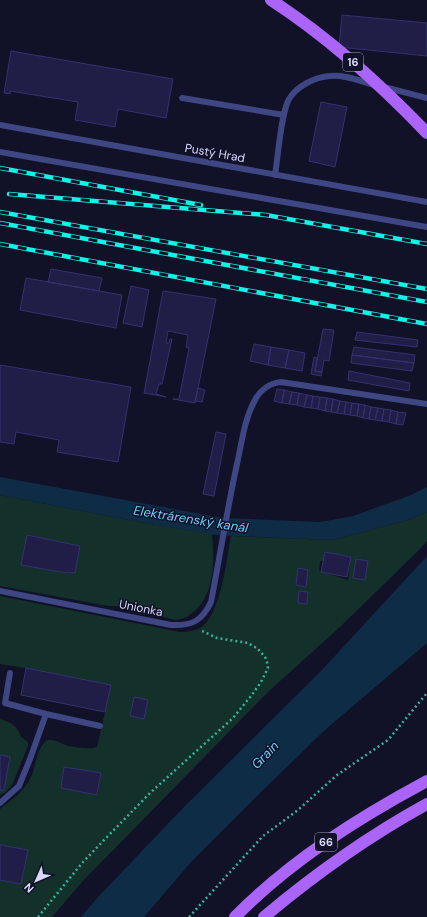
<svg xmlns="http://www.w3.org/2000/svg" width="427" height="917" font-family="'DM Sans',sans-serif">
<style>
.green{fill:#14302b;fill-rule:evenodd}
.water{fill:#0f2c47}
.building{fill:#201e47;stroke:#343171}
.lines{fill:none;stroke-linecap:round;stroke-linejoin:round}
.path{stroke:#35b499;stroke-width:2.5;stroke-dasharray:2 3;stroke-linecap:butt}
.lane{stroke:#3e4683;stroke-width:6}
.primary{stroke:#aa64f8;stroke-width:12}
.rail-casing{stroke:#0df4e8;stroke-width:4.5}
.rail{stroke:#111127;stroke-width:3;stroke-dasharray:9;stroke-linecap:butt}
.primary-bridge{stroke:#aa64f8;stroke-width:12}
.labels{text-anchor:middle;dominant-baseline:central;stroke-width:3;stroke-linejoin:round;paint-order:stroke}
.shield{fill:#111127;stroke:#9c9dbd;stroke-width:1}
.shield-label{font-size:11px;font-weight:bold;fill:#d8d9fd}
.street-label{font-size:12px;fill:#d8d9fd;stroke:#111127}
.water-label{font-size:13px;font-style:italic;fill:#6bcdf8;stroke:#111127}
</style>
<rect width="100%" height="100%" fill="#111127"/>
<!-- green -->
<path class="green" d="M0,495L145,523L212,534C215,560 215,597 191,614C186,618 178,621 171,619C161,617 152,611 142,609C131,606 119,606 108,606L0,586ZM27,535L80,546L75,573L67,572L66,573L22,565Z
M427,512V541L419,550L341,626L268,692L82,882L52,917H0V880L21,884L28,851L0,845V809C11,800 25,791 31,777C36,766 37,747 47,740C56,739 61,744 68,746C75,747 91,750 97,747L111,686L26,668L0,664V596L180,632C188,632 198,631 204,625C222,607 226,561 231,536L332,540L405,521ZM326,552L351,557L348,580L319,571L320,561H324ZM298,569L308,570L306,587L296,585ZM64,767L101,773L98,795L61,788Z
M0,719C10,722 18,726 21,737L28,742V746L13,783L6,792L0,795V790H4L10,757L0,755Z"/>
<!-- water -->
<path class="water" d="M0,477L223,518L320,522L353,516L411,495L427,487V512L405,521L332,540L216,535L145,523L0,495Z
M427,556V643L326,729L258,795L192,861L144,917H81L98,897L185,806L321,671Z"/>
<!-- building -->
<path class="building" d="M342,15L427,23V56L339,47Z
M11,51L173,79L166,118L118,109L115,127L75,120L78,102L10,91V94L4,93Z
M321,102L347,107L335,167L309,161Z
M51,269L102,278L99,291L48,282Z
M26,278L122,295L116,328L20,310Z
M131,286L149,290L142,327L123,323Z
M163,291L216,299L195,403L173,399H179L189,348L186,347L188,335L168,331L166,343H169L170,339H172L162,384H159L156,394L166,397L144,393Z
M323,329L334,330L329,361L324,360L322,372L315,371Z
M357,332L418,340L417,347L355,340Z
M254,344L271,347L268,365L250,361Z
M271,347L289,350L285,368L268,365Z
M354,347L415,355L414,363L352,355Z
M289,350L305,353L302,371L285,368Z
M352,355L414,363L412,371L351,363Z
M314,357L317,358L315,371L322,372L321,376L311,374Z
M0,365L131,387L118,462L57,452L59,440L16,432L14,444L0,442Z
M349,371L410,383L409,391L348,380Z
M198,388L205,390L202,402L195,401Z
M277,389L284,390L282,403L274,401Z
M284,390L292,392L289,404L282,403Z
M292,392L299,393L297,405L289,404Z
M299,393L307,395L304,407L297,405Z
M307,395L313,396L311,408L304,407Z
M313,396L320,397L318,409L311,408Z
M320,397L327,398L325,411L318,409Z
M327,398L333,399L331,412L325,411Z
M333,399L340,401L337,413L331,412Z
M340,401L346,402L344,414L337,413Z
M346,402L352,403L350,415L344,414Z
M352,403L359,404L357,416L350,415Z
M359,404L365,405L363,418L357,416Z
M365,405L371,407L369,419L363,418Z
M371,407L378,408L375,420L369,419Z
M378,408L384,409L382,421L375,420Z
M384,409L391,410L389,422L382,421Z
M391,410L398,412L396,424L389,422Z
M398,412L406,413L403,425L396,424Z
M216,432L226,434L214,496L203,494Z
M27,535L80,546L75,573L67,572V573L21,565Z
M325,552L351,557L347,577L321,572Z
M356,559L368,561L365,580L353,578Z
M298,568L308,570L306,587L296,585Z
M299,591L308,592L307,604L298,603Z
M26,668L111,685L105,712L21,695Z
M134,697L148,700L144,719L130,716Z
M0,755L10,757L4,790H0Z
M64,767L101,773L97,795L61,788Z
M0,845L28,850L21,884L0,880Z"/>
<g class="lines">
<!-- path -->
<path class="path" d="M38,917L83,862L106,838L150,793L233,718L251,696L261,682L268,668L267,662L265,657L258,649L248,643L217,638L200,630
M189,917L263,836L298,810L337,775L388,740L427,693"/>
<!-- lane -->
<path class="lane" d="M384,87L427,98
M182,98L284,115
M0,125L427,202
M0,152L427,227
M275,175C278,157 281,113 289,99C297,86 315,77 330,76C345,74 362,82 375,85
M0,591L171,625C192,626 202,621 211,602C220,556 227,510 237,464C242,442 244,420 255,400C260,390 270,383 281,382L427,404
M46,714L100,726
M0,803L19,786L30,759L46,714L5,703L10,673"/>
<!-- primary -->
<path class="primary" d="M235,917C290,861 358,818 427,781
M264,917C315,874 369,836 427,804"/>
<!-- rail casing -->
<g class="rail-casing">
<path id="rail" d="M0,168L201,205
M9,194L266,215L427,244
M0,212L427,289
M0,223L427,302
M0,244L427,324"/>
</g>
<!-- rail -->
<use href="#rail" class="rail"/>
<!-- primary-bridge -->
<path class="primary-bridge" d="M271,0C328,37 380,84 427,133"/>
</g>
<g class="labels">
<!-- shield labels -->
<g class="shield">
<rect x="343" y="53" width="20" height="18" rx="3"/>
<rect x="315" y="833" width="22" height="18" rx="3"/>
</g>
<g class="shield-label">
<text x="353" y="62">16</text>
<text x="326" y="842">66</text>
</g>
<!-- street labels -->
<g class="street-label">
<text transform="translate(215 153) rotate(10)">Pustý Hrad</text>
<text transform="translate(141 608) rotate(11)">Unionka</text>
</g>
<!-- water labels -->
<g class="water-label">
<text transform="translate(191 519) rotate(9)">Elektrárenský kanál</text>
<text transform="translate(265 755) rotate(-46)">Grain</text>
</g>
</g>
<!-- north arrow -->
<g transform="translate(36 881) rotate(225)" stroke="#111127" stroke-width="3" paint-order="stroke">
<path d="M0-3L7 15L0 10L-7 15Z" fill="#d8d9fd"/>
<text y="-6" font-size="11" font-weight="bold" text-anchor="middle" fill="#d8d9fd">N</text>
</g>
</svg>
